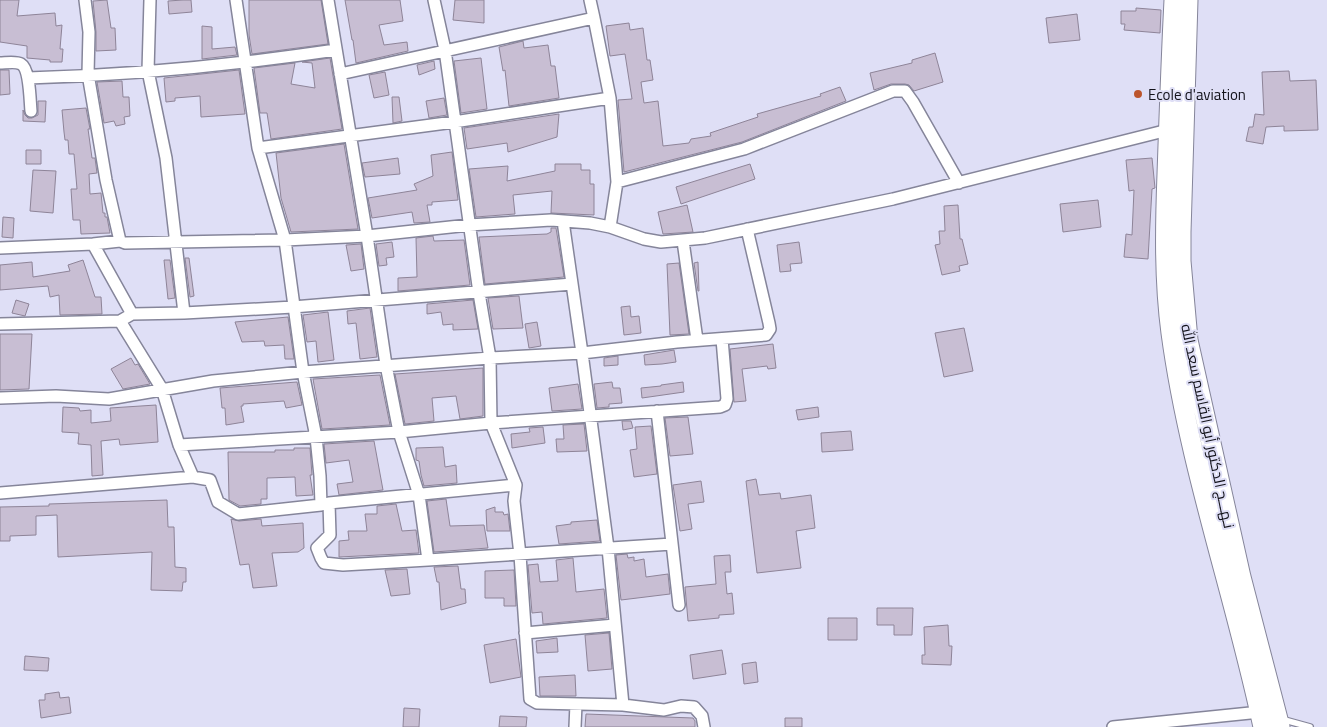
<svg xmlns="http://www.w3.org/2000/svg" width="1327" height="727" font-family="'Titillium Web',Cairo,sans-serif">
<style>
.building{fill:#c8bed3;stroke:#8e8498}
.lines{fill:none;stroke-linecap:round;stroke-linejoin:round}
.service-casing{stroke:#85859a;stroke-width:8}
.minor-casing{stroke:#85859a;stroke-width:14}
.primary-casing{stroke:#85859a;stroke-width:21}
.service{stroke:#fff;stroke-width:5.5}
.minor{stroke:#fff;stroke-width:11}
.primary{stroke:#fff;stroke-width:19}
.poi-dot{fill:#bc552c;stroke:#dfdff6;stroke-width:2}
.labels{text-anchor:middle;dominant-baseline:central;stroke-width:4;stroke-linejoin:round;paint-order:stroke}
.poi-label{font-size:15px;fill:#12121a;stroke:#dfdff6;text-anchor:start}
.street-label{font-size:15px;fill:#12121a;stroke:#dfdff6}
</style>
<rect width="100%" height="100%" fill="#dfdff6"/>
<!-- building -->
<path class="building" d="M0,0H19L17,16L55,13L56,26L62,25L60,49H63L62,62H50V60L27,58V46L0,42Z
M107,0L111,28H115L116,50L96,51V32L93,1Z
M183,0H191L192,12L169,14L168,1Z
M249,0H321L328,44L252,54L249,35Z
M345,0H400L403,21L379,25L384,45L407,42L408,51L356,63L353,40H352Z
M455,0H484V23L453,20Z
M1136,8L1161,10L1160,33L1124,30L1125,24H1121V11H1136Z
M1077,14L1080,40L1049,43L1046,18Z
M629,23L630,30L643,28L647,60H650L653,80L641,82L644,103L658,101L663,146L689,143L691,139L711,136L710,133L758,117L757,114L821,96L820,94L840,87L846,101L742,142L624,172L618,100L632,99L625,54L610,56L606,26Z
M202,26L212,27V49L235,47L237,55L202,59Z
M523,41L524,48L548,45L551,66H555L559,98L509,106L505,70L503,71L499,47Z
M935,53L943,82L914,91L909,85L905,84H891L874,90L870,73L912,63V60Z
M330,58L342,129L271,139L267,113H260L254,68L295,63L291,84L315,88L312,63L302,62Z
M481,58L487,109L461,113L454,61Z
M434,61L435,69L419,75L417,65Z
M0,70H9L10,94L0,95Z
M239,70L245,114L201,117L200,96L175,98V101L166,102L164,78Z
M1289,71L1290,81L1316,80L1318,130L1284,131V126L1266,127L1263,144L1246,141L1249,127H1253L1255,114L1264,115L1262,72Z
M385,72L389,95L374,98L369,75Z
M122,81L123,97H129L130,116L124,117L125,124L116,126L114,121L104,123L97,82Z
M392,97H399L402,121L393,123Z
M444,98L447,115L429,118L426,101Z
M38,101H46L45,122L23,121V110L25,115L28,118H32L38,115Z
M86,108L90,129H88L92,158H95L97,173L89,174L90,194L101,193L103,213H105V217H107L110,233L81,234L80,220H73L71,189H77L74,154H69L68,140H65L64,132L62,110Z
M559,114L557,137L508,152L507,143L467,149L464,128Z
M344,144L358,229L291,232L281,198L276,153Z
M26,150H41V164H26Z
M452,152L458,200L432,202V205H427L430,222L414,223L412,212L372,218L368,198L417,190L414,184L433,176L431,155Z
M398,158L400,174L365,177L362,163Z
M1152,158L1155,188L1152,189L1148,259L1124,257L1126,234L1132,235L1134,190L1129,191L1126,160Z
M555,164H581V170H590V184H594V215L551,213L552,191L513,195L515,214L476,217L469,169L508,166L507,181L555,171Z
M750,164L755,179L681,204L676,187Z
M33,170L56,171L53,213L30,211Z
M1098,200L1101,227L1063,232L1060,204Z
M687,205L693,232L663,234L658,212Z
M958,205L960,239H962L968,264L959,266L960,271L942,275L935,245L940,244L939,231H945L944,206Z
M3,217L14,218L13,238L2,237Z
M551,228H556L564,277L485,284L479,237L547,234L551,232Z
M433,236L434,241L464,240L470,285L398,291V278L417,277L416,238Z
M392,242L394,257L386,258L387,265L379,266L376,244Z
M799,242L802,263L790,264L791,271L780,272L777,245Z
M361,244L364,269L351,271L346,245Z
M185,258H189L194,296L190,297Z
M83,260L95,297H101L102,314L60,315L59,295L50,297L48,286L0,290V265L32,262L33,277L70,271L68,265Z
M164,260H170L175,298L168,299Z
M698,262L699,291H698L694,263Z
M679,263L689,334L670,335L667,264Z
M519,296L523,328L493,329L488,298Z
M16,300L29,304L25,316L12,313Z
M473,300L478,329L453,330V324L443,325L441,312L427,314V304Z
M630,306L631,317L639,316L641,333L624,335L621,307Z
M370,308L377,357L360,359L356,323L348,324L347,311Z
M328,312L334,360L318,362L316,341L307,342L303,315Z
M288,317L294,359H285L284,345L265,346L264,341L242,342L235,322Z
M537,322L541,346L529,348L525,324Z
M964,328L973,371L944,377L935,333Z
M0,334H32L29,389L0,390Z
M773,344L776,368L768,369L767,366L742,369L746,401L734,402L730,349Z
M674,350L676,362L662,364L645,365L644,355Z
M618,356V365L604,366V358Z
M131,358L135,365L138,364L150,384L123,389L111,369Z
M483,368V416L460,419L456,396L432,398L434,421L405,424L395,374Z
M380,375L390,425L322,429L313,379Z
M297,382L302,405L286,408L284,401L243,404V406H241L244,422L226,425L225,408H222L220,388Z
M612,382L613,388H620L622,403L609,404V407L597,408L594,384Z
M683,382L684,392L642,398L641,388L661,386V385Z
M578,384L582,409L552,411L549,388Z
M156,405L158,442L120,445L119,439L101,441L103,475L92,476L91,445L78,444L79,433L62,432L63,407L79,408L80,411L91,410V423L111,421L110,408Z
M818,407L819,417L798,420L796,410Z
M688,417L693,454L670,456L665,418Z
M622,421H631L633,428L623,430Z
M584,424L587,451L557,452L556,439H564L563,425Z
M651,426L657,474L634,477L630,450L637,449L635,427Z
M543,427L545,443L512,448L511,434L530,432L529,428Z
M851,431L853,450L822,452L821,433Z
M374,441L383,490L339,495L337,484L353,482L349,460L326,463L324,444Z
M443,447L445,467L456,465L457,483L424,486L421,475L419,461L416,460V448Z
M294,448H310L312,475H310L313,495L296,496L295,477L267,478V499H261V504L240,506L229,500L228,452H275V450H294Z
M756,479L759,495L780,493L781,499L811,495L815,528L796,531L801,568L757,573L746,481Z
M701,481L704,502L688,504L692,529L680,531L673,485Z
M446,499L450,526L484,525L488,548L434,552L427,501Z
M167,500L168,527H174L175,567L186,568V582H183L182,591L151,590L152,552L58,557L57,515L36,516V535L10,536V541H0V507L49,506V504Z
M396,504L402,531L416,530L419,553L339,557V541L349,540L348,531H367L365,514H377V506Z
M495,507V512H503L504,515L508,514L510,531H487L486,510Z
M231,519L239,521L261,519L262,526L303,523L304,548L298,552L272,553L277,586L253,588L249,564L240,565Z
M597,520L600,541L559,544L556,526L571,524V522Z
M627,554L628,558L634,557V561L644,559L646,577L668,574L670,594L621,600L616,555Z
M730,555L731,572H725L727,594L732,593L734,614L719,615V618L688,621L685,587L716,584L714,556Z
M573,558L576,592L604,589L607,618L543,624L542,612L532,613L528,565L538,564L540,582L558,581L556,560Z
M458,566L461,589H465L466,603L441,610L439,582H437L434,567Z
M407,569L410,594L391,596L385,570Z
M514,570L516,606H504V598H485V571Z
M877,608H913L912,635H894V625H877Z
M828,618H857V640H828Z
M948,625L949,646H952L951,665L922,664V655H925L924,627Z
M609,633L612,669L588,671L585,635Z
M557,638L558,652L537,653L536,641Z
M516,639L521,677L490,683L484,645Z
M722,650L726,674L693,679L690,655Z
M25,656L49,658L48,671L24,670Z
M756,662L758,682L744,684L742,664Z
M575,675L576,696H540L539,677Z
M59,692L60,698L69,697L71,713L41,718L39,700H45V694Z
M404,708L420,709L419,727H403Z
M586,714L693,718L695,721V727H585Z
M500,716L527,717L526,727H499Z
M785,718H802V727H785Z"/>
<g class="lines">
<!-- service casing -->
<g class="service-casing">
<path id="service" d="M1281,719L1310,727"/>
</g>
<!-- minor casing -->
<g class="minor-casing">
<path id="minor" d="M85,0L89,32L88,74L106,180L120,241
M150,0L148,71L166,158L184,313L293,307L572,284
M236,0L258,148L285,240L303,372L316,437L320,476L321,505L329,503L330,535L317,548L321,558L324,563L343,565L428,560L419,495L399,432L386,365L367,236L328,0
M434,0L445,50L479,293L490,358L491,423L516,485L514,501L520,555L530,699L537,703L623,705L664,710L681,706L694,707L702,716L704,727
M590,0L594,18
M0,63C5,63 16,61 21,64C30,69 30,102 31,111
M340,74L594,18L610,98
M28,78C131,75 234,65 336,50
M258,148L454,122L610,98L617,182L610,227
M617,182L744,149L893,91H905L913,102L959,183
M563,221L582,353L608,548L623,705
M683,241L697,340
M93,244L132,314
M0,248L93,244L120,241L125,243L285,240L367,236L469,225L551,220L590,223L610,227L644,239L661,242L705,238L893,199L1168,130
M0,324L120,321L132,314L184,313
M0,398L56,396L109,399L213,381L303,372L490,358L582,353L677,342L766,335L770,329L769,323L747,229
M657,411L679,605
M179,445L399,432L491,423L720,407L725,405L727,399L722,339
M193,477L210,480L218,502L238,514L321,505
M0,493L193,477L179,445L162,389L120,321
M329,503L516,485
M428,560L672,544
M525,633L615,625
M575,727L576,704
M1113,727L1260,712"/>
</g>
<!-- primary casing -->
<g class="primary-casing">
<path id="primary" d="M1174,0C1171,58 1169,116 1167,174C1165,227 1164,280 1171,333C1189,467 1235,595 1263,727
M1188,0L1181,232V261L1188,340L1241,577L1280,727"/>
</g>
<!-- service -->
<use href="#service" class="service"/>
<!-- minor -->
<use href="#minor" class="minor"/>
<!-- primary -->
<use href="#primary" class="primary"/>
</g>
<!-- markers -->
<circle class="poi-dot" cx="1138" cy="94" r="5"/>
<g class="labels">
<!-- poi labels -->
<g class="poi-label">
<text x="1148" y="94">Ecole d'aviation</text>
</g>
<!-- street labels -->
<g class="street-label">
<text transform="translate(1208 426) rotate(78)">نـهـــج الدكتور أبو القاسم سعد الله</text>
</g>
</g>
</svg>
